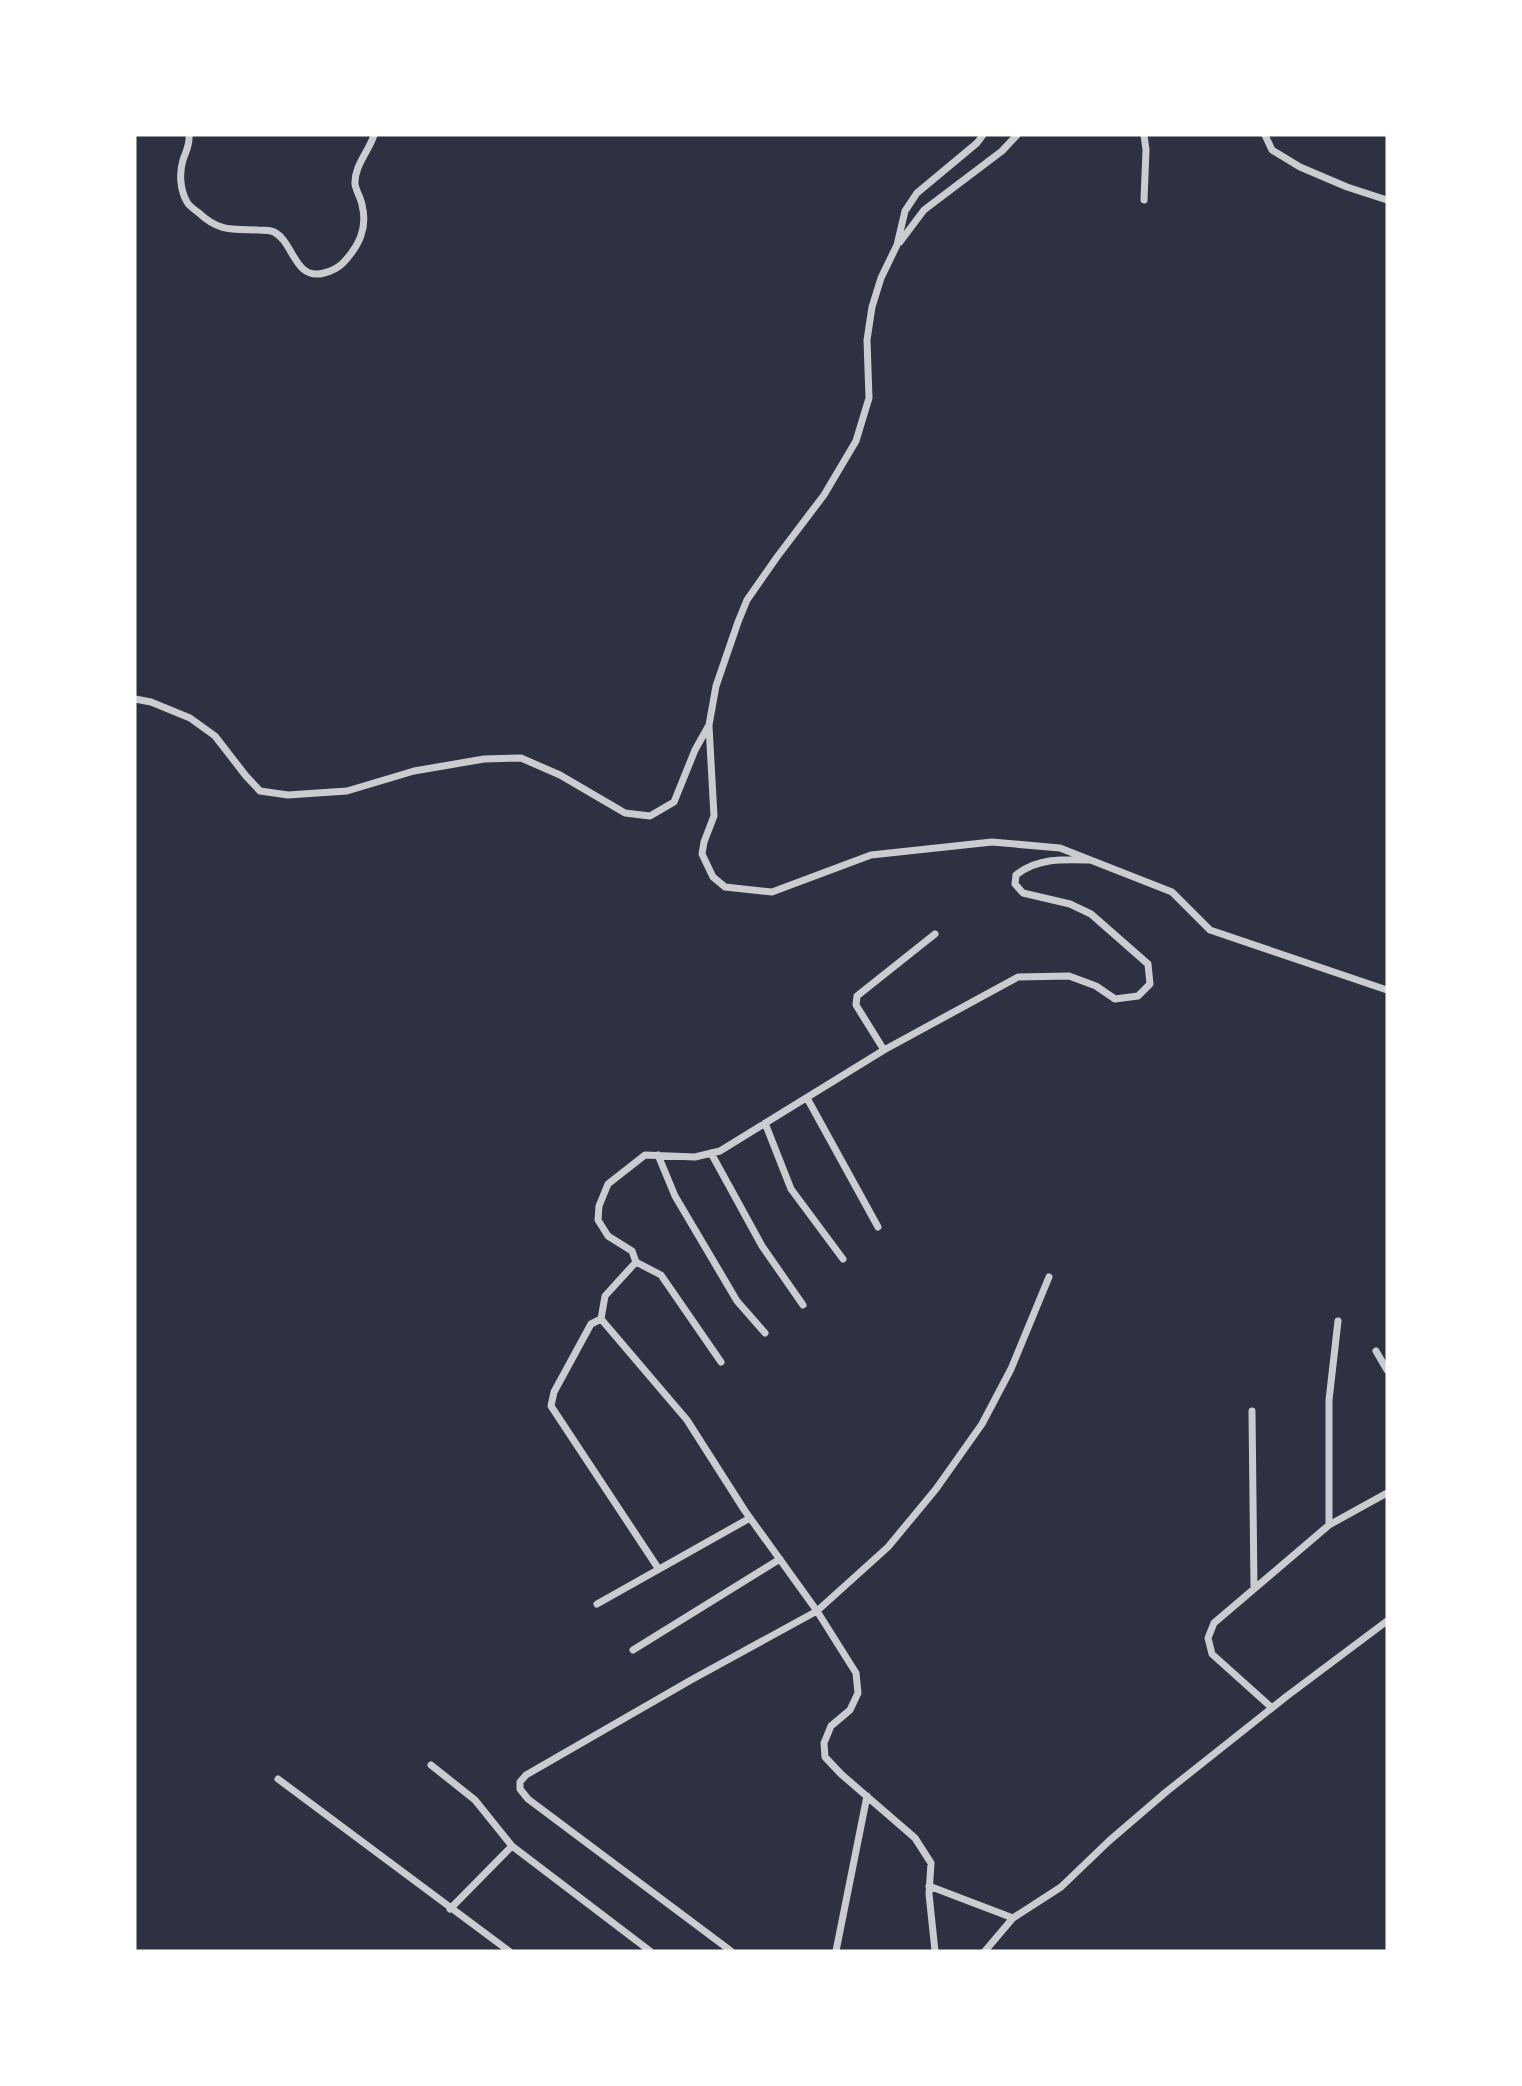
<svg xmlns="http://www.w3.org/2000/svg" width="1522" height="2086" font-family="'DejaVu Sans',sans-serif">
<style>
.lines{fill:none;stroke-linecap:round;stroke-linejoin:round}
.minor{stroke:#caccd0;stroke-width:7}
</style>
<rect width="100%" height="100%" fill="#2d3142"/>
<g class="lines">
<!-- minor -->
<path class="minor" d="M189,135C190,145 186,151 183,160C179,173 180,190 187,202C189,206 195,210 199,213C219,232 233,229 258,230C263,230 270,230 274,232C294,242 294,281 324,273C332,271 338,268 343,263C359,246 368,228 362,205C361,198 356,191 355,184C354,166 369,151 374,135
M1265,135L1272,150L1300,167L1347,187L1387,200
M1144,200L1146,150L1144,135
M900,242L924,210L1002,151L1017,135
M135,699L151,702L190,718L215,736L246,776L260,791L288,795L347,791L414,771L484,759L521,758L560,775L625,813L650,816L674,802L695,750L709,725L716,686L738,622L747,600L777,557L824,495L856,441L869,398L867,340L872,307L881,278L897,245L905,211L917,193L977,143L983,135
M709,726L714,816L704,842L702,854L713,877L725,887L772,892L871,855L992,842L1060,848L1172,892L1210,930L1387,990
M884,1050L856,1005L857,996L935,934
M807,1098L878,1227
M765,1123L791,1189L843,1259
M711,1153L762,1246L803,1305
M658,1155L675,1196L737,1301L765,1333
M636,1262L661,1275L721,1362
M601,1319L591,1324L554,1392L551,1406L658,1568
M1376,1351L1387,1370
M1252,1411L1254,1588
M1329,1525V1400L1338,1321
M597,1604L750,1518
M633,1650L780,1559
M1272,1708L1212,1654L1208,1638L1214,1623L1329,1525L1387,1493
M431,1765L475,1800L512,1846L650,1951
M278,1779L509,1951
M929,1886L1013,1918
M450,1909L512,1846
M731,1951L528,1799L520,1789V1782L526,1775L691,1680L817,1611L888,1547L936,1489L982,1424L1011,1369L1049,1277
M836,1951L867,1796
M935,1951L929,1894L931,1863L915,1838L841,1774L825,1757L824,1743L831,1726L850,1710L858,1693L856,1673L817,1611L745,1511L687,1420L601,1319L605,1296L636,1262L632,1251L608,1236L598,1220L599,1206L608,1184L645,1155L695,1157L720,1151L884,1050L1018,977L1069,976L1096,986L1115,999L1138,996L1150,984L1148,964L1091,914L1070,904L1023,893L1015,884L1016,875C1037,858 1063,859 1089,860
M985,1951L1013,1918L1061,1887L1109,1841L1166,1792L1287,1696L1387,1621"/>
</g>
<!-- border -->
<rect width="1522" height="2086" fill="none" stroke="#ffffff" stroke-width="273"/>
</svg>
